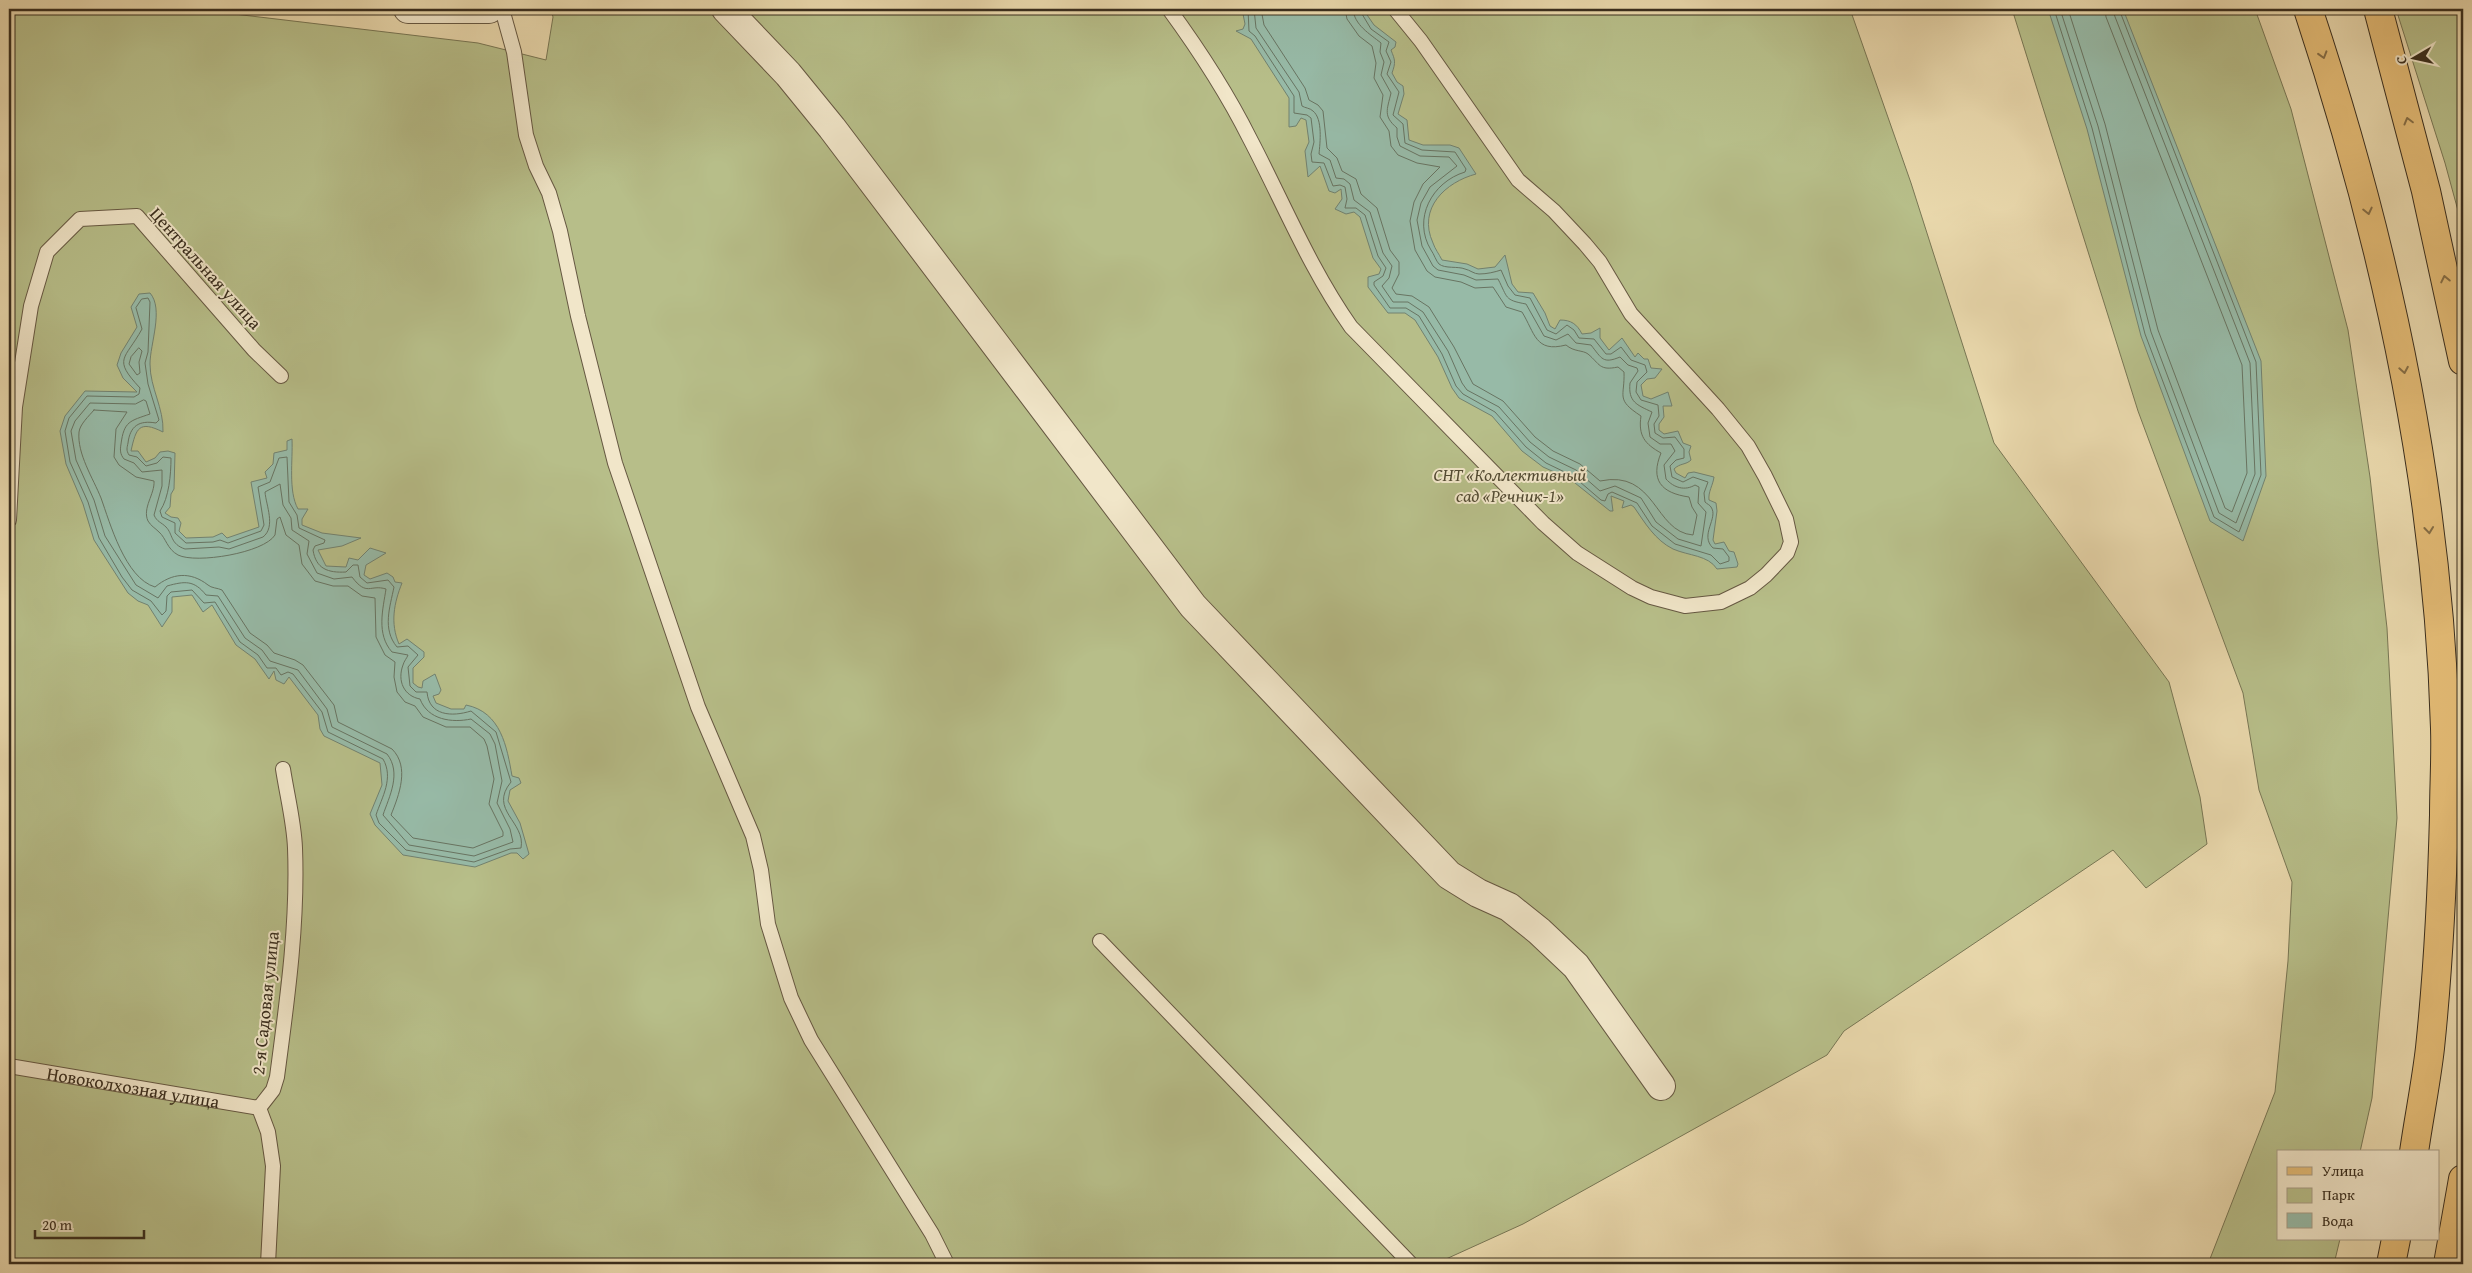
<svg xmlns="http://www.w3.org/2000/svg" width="2472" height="1273" font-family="'Gentium Book Plus',serif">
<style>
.green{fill:#b7be89;stroke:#787654}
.water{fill:#97baa7;stroke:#728270}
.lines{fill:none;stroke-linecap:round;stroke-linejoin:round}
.shore{stroke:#687462;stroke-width:1}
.service-casing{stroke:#665842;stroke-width:16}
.minor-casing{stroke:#665842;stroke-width:30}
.primary-casing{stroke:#3a2e1e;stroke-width:30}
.service{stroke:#f1e6c9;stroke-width:14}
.minor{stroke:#f1e6c9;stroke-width:28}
.primary{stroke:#e4bc76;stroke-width:28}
.oneway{stroke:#866e46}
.labels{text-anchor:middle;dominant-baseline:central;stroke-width:4;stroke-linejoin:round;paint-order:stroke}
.street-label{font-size:18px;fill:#3a2e1e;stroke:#f1e6c9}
.park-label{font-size:18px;font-style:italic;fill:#534b33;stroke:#f1e6c9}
</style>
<rect width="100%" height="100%" fill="#e9d8ac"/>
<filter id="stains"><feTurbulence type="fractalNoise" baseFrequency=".004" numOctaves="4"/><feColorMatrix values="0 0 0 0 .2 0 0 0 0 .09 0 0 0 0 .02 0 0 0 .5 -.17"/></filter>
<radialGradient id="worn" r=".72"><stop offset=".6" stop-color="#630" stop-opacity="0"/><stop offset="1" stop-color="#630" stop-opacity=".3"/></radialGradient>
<!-- green -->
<path class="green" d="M9,9H192L478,43L546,60L553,17L551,9H1850L1911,183L1994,443L2169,682L2200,797L2207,844L2146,888L2113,850L1844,1031L1827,1055L1523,1224L1435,1264H9Z
M2012,9H2255L2291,109L2348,330L2370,477L2387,628L2397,818L2372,1098L2360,1152H2278V1239H2340L2334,1264H2208L2275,1092L2288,961L2292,882L2259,790L2243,693L2138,411Z
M2396,9H2463V229L2445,163Z"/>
<!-- water -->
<path class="water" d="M1242,9H1363L1374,25L1396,42L1395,47L1391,50C1395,60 1396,62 1392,73L1397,82L1403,86L1404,94L1398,114L1407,120L1409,140L1423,145H1450L1459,148L1476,174C1446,182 1417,208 1433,243C1435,249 1439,254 1442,260L1467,264L1478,269L1495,267L1505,255L1512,284L1518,292L1533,293L1545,313L1550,326L1555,329L1560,320C1571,320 1577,324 1582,334L1591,333L1600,328V338L1609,350L1622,338L1635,357L1638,353L1644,359H1648L1651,368L1662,369L1655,378L1647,379L1641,385L1643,396L1651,399L1668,392L1672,406H1663L1664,417L1659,424V430L1664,434L1678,431L1683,443L1691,446L1689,452L1691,460C1686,465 1680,463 1674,469L1676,473L1685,478L1688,473L1694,472L1714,477C1713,485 1708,492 1709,500L1716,503L1717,511L1713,540L1715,544L1724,542L1729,551L1734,552L1738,564L1737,567L1717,569C1708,555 1689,556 1673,549C1655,540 1645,523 1634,507L1631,505L1622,508L1624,501L1611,496L1613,511H1610L1570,479L1543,467L1522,451L1492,416L1459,398L1452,388L1438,357L1415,320L1405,313H1388L1368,287V277L1379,274L1381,269L1373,258L1360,217L1354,212L1346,214L1335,209L1342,199L1341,189L1335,193L1329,191L1320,166L1308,177L1305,151L1309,142L1306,120L1301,118L1296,126L1289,127V98L1251,39L1236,31L1243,29L1245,24Z
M2048,9H2123L2261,361L2266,476L2243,541L2210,521L2141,336L2087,129Z
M150,293C164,309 150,344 150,364C150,388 164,408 163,432C139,420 136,428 131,451H138L146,462L155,458L160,452L168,451L175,453L174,489L171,494L170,507L165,513L171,517L178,518L181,523L179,531L186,538L213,537L222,533L227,538L259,527L251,482L267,478L265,472L273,464L274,453L287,450V441L292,439C293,460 288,491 298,509H308L302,519V525L322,533L361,538L342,546L318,550L326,566L346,567L349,558L358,560L370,548L386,553L366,565L364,575L370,579L387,573L393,577L395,582L402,583C394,603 390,623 399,644L407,639L424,652V657L413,668V683L418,687L422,688L423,681L435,674L441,690L439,694L433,696L436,703L451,709H464L466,705C501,712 507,747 512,776L519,778L521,783L510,790L508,801L520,823L529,854L523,859L517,853H511L475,867L403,855L375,825L370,814L382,785L380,763L324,736L320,729L318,715L289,677L284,684L276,680L274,671L269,679L255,659L236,645L212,605L203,612L192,595L172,597V612L162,627L148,605L138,601L128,593L94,540L83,504L66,464L60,431L65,416L85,391L137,392L123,378L117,365L121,353L137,327L131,307L139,294Z"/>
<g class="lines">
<!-- shore -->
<path class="shore" d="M1248,9L1249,31L1255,36L1294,96V113L1307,115L1311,118L1314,142L1311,154L1312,162L1324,163L1333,186L1340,185L1345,187L1347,199L1345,208H1356L1365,215L1378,256L1386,268L1383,276L1374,282V285L1390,308H1406L1419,316L1442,354L1456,386L1463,394L1495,412L1526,447L1546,463L1573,476L1601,500L1605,501L1608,494L1612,492L1637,503L1652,526L1675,544L1711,555L1720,564L1729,561V557L1723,549L1713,548C1699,535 1719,518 1711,507C1710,505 1707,504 1705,502L1704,493L1708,482L1693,477L1683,482L1672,477L1670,466L1676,460L1684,458V449L1675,437L1663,438L1655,433L1654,424L1659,416L1658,405L1641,400L1636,392L1637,382L1647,372L1645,365L1631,360L1621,347L1611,354H1606L1594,339L1579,338L1574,330L1567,325L1556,334L1547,330L1530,298L1515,295L1508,286L1501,270C1495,272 1487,274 1479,274C1474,274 1470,270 1465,269C1458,266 1445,269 1439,264C1436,261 1434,254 1431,250C1412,219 1432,182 1465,172L1466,169L1455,152L1422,150L1405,143L1403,124L1393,115L1399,92L1387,74L1391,62L1386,51L1389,42L1371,29L1359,9
M1254,9L1256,28L1299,92L1302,106C1305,108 1310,108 1313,111C1323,119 1320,143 1319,154L1330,160L1336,178L1344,179L1350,184L1354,200L1370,212L1383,253L1392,266L1389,278L1382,286L1393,302H1408L1423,312L1448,351L1462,383L1467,390L1499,407L1530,442L1549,457L1576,470L1600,491L1615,486L1641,498L1656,522L1678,539L1701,546L1706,512L1698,503L1699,487L1695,485C1685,491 1674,488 1666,479L1664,465L1675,451L1671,444H1660L1650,437L1648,423L1652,412C1637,405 1628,402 1630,383L1638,371L1637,368L1628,365L1620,357C1603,364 1602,359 1591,345L1576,343L1568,334L1556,340L1544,336L1526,304C1504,300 1508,298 1498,279L1476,280L1464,275L1438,270L1433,266L1422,246L1417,220L1421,203L1430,187L1457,166L1449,157L1420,156L1400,146L1397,137V128C1383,116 1387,110 1391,93L1381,75L1384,62L1380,52L1381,43C1370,34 1354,25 1353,9
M1261,9L1264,25L1305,88L1309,100L1318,105L1323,111L1327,148L1337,158L1342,171L1356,179L1361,194L1377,208L1390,250L1399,262V274L1392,288L1396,294L1412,296L1429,307L1454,347L1473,384L1503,401L1535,437L1553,451L1580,464L1600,481C1656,469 1654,532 1693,535L1697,515L1692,507L1689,497C1661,493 1650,480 1661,453C1645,444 1638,436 1641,416C1615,399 1625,397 1624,372L1618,367C1599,371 1600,364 1588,354C1583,350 1574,352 1566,345C1535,353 1535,333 1522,312L1506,307L1493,287L1475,288L1461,282L1435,277L1427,271L1415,250L1410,221L1414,202L1423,184L1440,167L1417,163L1398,155L1391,146L1389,131L1380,117L1383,95L1374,78L1376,63L1372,46L1359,36L1347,19L1345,9
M2054,9L2092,128L2145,334L2214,517L2239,532L2261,475L2256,362L2119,9
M2060,9L2098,126L2151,332L2219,513L2236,523L2255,474L2250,363L2112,9
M2068,9L2105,124L2158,330L2225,508L2232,512L2247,473L2242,365L2106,17L2105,9
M142,299L148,298L150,302L148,352L145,363L148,384L159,420L156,423C139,420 130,426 128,443C127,448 126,450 129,455L137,457L146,466L157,463L163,457L171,458C171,474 169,498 160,511L162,517L175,523V533L186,543L213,542L220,540L228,543L261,531L264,525L258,487L270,482L279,458L287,457L289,502L297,515L299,528L325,540L324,543L315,546L313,550C316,569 328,573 346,572L353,565H358L360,577L367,583L388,580L394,587C390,607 382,629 397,647L408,646L418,655L408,667L410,686L416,692H427C429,716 452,717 471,711L496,732L511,782C488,810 526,822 521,848L510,849L474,862L406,850L379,823L376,815C382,797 394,778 383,759L328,732L322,712L293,674L288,672L281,675L276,668H267L258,655L240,642L215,602L204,603L192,590L171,592L167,596L166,611L162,615L151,601L132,590L122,577L99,538L88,502L70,462L65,431L69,418L87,396L134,397L139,394L140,388C112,358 125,360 142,329L136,308Z
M139,348L142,351L139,362L140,373L137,375L129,364L131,357Z
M144,400L146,401L150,414C130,421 124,421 121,444C120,450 120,454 124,459L134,463L142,472L162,470V486L154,515C157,522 161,522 166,527C173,534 170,544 185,549L219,547L229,549L263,537C276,527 266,505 265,492L280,484L283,505L291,518L292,530L309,541L307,554L317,573L334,579L352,577C367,597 370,584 386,589C383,609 376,634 392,652L408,655C407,658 404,661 403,665C397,681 404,696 420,699C428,720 452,723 471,719L490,734L495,744L502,781L497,803L510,829L513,842L474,856L409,845L383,815C389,797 402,773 387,754L332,727L327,709L298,670L270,661L262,650L245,638L218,596L206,595C194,580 185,581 167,586L158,598L136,585L105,536L94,500L76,460L71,431L75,421L90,403L135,404Z
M94,410L127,412L116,429L114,457L119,465L136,477L154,481C155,494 142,508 148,521C151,526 155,528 159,532C166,538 167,549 178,555C196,564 264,553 275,535L277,519L280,517L286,535L299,545L302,564L315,581L333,586H348L362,596L375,598L376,637L385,655L395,662L394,677L397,692L405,702L415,706L423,717L446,727H470L484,739L487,746L494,779L489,804L503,832V836L473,848L413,838L391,815C399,795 410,767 392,749L338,722L334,705L303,665L295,660L274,653L267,645L250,633L222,590C218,588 211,588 208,585C190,571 172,573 155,587C125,578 110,523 101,498C93,478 77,454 79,432C80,424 89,416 94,410Z"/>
<!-- service casing -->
<g class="service-casing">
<g id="service">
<path d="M502,9L514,52L526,135L536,166L549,193L560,231L578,316L615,463L698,707L753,836L761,870L768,924L791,998L811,1040L932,1234L947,1264"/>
<path d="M1169,9C1199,50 1227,93 1250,139C1283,202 1310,269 1351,327L1543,523L1577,553L1632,588L1651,597L1685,606L1721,602L1750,588L1766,575L1787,553L1791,542L1786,519L1765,476L1748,446L1718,409L1631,314L1600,262L1585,244L1554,211L1518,180L1421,41L1395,9"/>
<path d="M9,520L15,407L31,306L47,252L80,219L137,216L254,350L281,376"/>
<path d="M1100,941L1411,1264"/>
<path id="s1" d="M9,1066L259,1108"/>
<path d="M268,1264L273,1166L268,1132L259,1108L273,1090L277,1077C287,1001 298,925 295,848C294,822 287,795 283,769"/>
</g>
</g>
<!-- minor casing -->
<g class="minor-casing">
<path id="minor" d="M408,9H489
M726,9L788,74L832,128L1193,606L1449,875L1478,893L1509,907L1539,931L1576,966L1661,1086"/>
</g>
<!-- primary casing -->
<g class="primary-casing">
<path id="primary" d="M2308,9C2385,241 2438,482 2445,728C2446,757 2444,786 2444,815C2442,893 2438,971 2430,1048C2426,1083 2419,1117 2414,1152
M2378,9L2426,191L2463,361
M2391,1264L2396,1239
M2448,1264L2463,1179"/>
</g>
<!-- service -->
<use href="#service" class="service"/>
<!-- minor -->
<use href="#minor" class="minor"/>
<!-- primary -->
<use href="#primary" class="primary"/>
</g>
<!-- one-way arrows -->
<defs><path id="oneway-chevron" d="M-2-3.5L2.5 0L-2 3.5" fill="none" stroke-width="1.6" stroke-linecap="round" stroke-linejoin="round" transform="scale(1.25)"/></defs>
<g class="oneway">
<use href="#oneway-chevron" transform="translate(2323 55) rotate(73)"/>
<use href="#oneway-chevron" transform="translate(2408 121) rotate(-105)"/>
<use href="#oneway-chevron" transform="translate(2368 211) rotate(77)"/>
<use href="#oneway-chevron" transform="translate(2445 279) rotate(-102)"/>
<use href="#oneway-chevron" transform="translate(2404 370) rotate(80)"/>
<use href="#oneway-chevron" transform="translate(2429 530) rotate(84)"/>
</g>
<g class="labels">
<!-- street labels -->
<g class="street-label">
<text transform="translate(206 268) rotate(48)">Центральная улица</text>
<text transform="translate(265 1003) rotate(-84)">2-я Садовая улица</text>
<text stroke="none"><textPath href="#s1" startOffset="126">Новоколхозная улица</textPath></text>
</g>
<!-- park labels -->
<g class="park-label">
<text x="1510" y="474">СНТ «Коллективный<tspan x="1510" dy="21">сад «Речник-1»</tspan></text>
</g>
</g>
<!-- margin -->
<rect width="2472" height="1273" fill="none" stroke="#e9d8ac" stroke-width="30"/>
<rect x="10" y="10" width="2452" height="1253" fill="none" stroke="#3a2e1e" stroke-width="2.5"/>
<rect x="15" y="15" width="2442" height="1243" fill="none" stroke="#3a2e1e"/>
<!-- legend -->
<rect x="2277" y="1150" width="162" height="90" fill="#f1e6c9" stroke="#a89c85"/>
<rect x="2287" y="1167" width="25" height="8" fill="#e4bc76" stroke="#a89c85"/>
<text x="2322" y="1176" font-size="15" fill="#3a2e1e">Улица</text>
<rect x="2287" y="1188" width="25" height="15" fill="#b7be89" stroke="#a89c85"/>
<text x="2322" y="1200" font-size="15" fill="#3a2e1e">Парк</text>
<rect x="2287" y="1213" width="25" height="15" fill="#97baa7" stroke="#a89c85"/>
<text x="2322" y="1226" font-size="15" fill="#3a2e1e">Вода</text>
<!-- north arrow -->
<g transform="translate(2414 58) rotate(261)" stroke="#f1e6c9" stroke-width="4" paint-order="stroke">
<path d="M0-4L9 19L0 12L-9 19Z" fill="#3a2e1e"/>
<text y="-8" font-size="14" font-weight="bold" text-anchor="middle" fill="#3a2e1e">С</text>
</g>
<!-- scale -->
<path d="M35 1230v8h109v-8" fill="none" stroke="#3a2e1e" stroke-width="2.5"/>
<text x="42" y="1230" font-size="15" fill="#3a2e1e" stroke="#f1e6c9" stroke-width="4" paint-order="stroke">20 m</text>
<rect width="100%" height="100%" filter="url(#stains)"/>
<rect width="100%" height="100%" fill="url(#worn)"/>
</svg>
